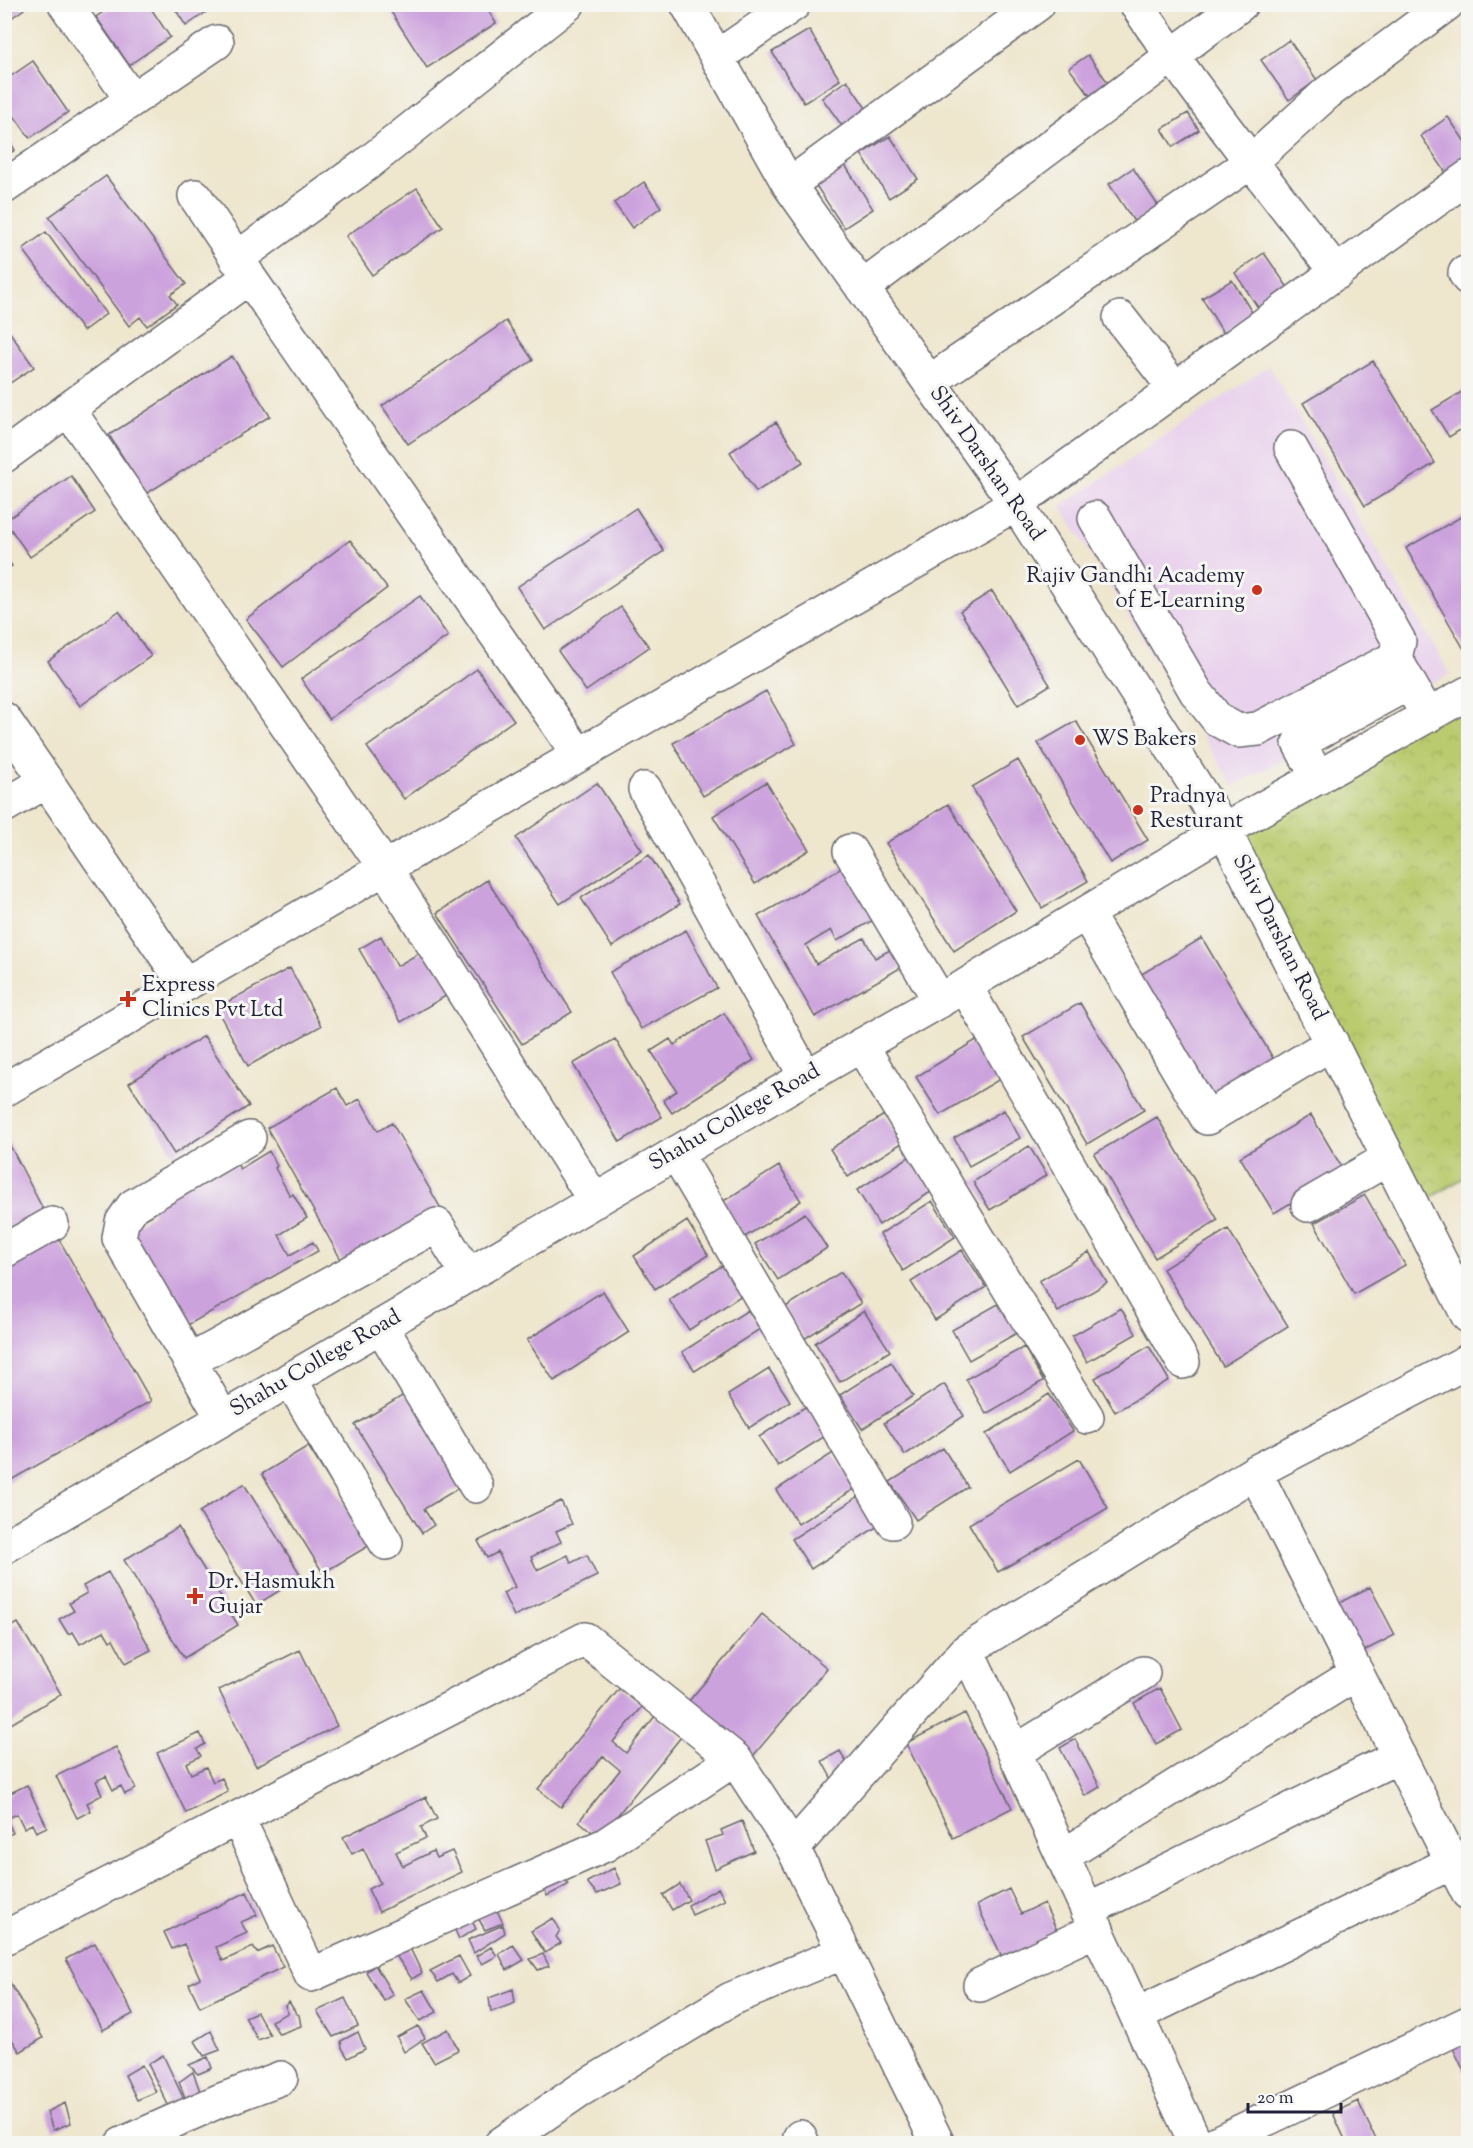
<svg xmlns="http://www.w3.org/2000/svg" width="1473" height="2148" font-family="'Sorts Mill Goudy',serif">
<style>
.built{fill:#e9d2ed}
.park{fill:url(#park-crowns);stroke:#6e7654;stroke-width:1.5}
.building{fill:#cca2dd}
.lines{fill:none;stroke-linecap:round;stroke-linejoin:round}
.minor-casing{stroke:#69676e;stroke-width:36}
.minor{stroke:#fff;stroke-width:33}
.poi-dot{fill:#c8321e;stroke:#f6f6f2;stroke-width:2}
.labels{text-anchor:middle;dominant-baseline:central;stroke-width:6;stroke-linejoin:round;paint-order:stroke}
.street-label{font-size:22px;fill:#22223b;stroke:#f6f6f2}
.poi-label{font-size:22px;fill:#22223b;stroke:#f6f6f2;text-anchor:start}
</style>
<defs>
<pattern id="park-crowns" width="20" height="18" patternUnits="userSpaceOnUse" patternTransform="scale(1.5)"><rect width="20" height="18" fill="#b9cb6e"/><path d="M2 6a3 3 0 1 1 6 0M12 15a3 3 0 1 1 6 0" fill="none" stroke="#9fae60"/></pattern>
</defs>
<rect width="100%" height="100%" fill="#f6f6f2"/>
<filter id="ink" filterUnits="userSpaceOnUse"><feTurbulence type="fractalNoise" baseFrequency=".0167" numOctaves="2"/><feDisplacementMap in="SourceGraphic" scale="12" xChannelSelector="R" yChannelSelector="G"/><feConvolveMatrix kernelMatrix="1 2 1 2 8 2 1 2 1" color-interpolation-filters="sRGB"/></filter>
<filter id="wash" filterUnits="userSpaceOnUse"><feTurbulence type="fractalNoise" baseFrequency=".008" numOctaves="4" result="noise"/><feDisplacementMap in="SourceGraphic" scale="24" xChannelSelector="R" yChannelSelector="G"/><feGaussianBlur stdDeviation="1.35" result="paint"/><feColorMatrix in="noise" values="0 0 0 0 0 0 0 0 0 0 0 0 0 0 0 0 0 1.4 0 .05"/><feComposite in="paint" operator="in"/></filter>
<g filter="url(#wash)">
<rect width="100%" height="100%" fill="#eee6cd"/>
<!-- built -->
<path class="built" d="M1269,366L1450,674L1233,786L1061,506Z"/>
<!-- park -->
<path class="park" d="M1468,696V1175L1414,1208L1224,830Z"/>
<g id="blocks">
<!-- building -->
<path class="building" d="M4,4H21L24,9L4,23Z
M114,4H148L170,37L129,65L96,17Z
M172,4H218L186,26Z
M386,4H484L496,23L427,68Z
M809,30L840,80L804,103L772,52Z
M1289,40L1317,80L1289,100L1261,60Z
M1088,55L1114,91L1096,104L1069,68Z
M33,61L68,112L30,138L4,102V81Z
M847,80L872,117L848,134L822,98Z
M1188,113L1199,130L1173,147L1162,129Z
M1448,117L1468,146V168L1451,180L1421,136Z
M4,133L15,150L4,157Z
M890,136L918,179L889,198L861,154Z
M843,162L873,209L844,228L813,181Z
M1133,168L1159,207L1135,223L1109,184Z
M106,176L186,284L170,295L177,304L147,326L140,317L129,326L49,217Z
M644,182L661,207L632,228L614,203Z
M417,188L443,227L372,275L346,236Z
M46,232L106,314L83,331L23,249Z
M1264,253L1291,292L1261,312L1235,273Z
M1232,280L1258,322L1228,341L1202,298Z
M506,321L533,360L408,444L382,406Z
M4,324L34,367L4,387Z
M232,356L270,416L146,494L109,435Z
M1373,361L1435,463L1365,506L1303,403Z
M1468,388V425L1449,437L1432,410Z
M776,422L803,462L756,492L730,452Z
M71,476L95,512L30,557L5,521Z
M636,508L664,551L545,630L517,587Z
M1466,514L1468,519V647L1464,649L1406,548Z
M350,540L387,588L283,667L246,619Z
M4,554L12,566L4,571Z
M992,591L1050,685L1018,705L960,611Z
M420,596L448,636L329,719L301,679Z
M621,607L649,647L586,691L558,651Z
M119,611L151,656L80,706L48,661Z
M477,669L514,720L404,799L367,747Z
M766,691L796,744L703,796L673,743Z
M1076,721L1148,840L1110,863L1038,743Z
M1018,760L1088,881L1042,908L972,787Z
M766,782L809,850L755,884L713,816Z
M597,783L642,850L560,904L516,838Z
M948,804L1016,911L954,951L886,843Z
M649,855L680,904L612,947L581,898Z
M845,866L875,919L837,941L831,930L806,945L816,964L864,938L875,958L892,949L902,967L815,1017L758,916Z
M487,880L572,1012L522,1044L437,913Z
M686,930L717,988L641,1029L610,972Z
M381,936L397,966L432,946L456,990L401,1022L359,949Z
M1202,938L1277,1065L1211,1104L1135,978Z
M290,968L321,1026L248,1066L216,1008Z
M1080,1003L1144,1110L1087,1144L1023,1037Z
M724,1013L754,1060L672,1113L663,1100L677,1091L651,1051L670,1039L674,1045Z
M204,1036L249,1106L174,1154L129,1083Z
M981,1037L1005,1076L940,1115L916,1077Z
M615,1039L662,1117L620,1142L573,1064Z
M337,1088L347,1106L360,1099L378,1131L392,1123L440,1207L343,1263L267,1128Z
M1004,1110L1020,1138L969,1166L954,1138Z
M884,1115L902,1143L848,1177L830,1149Z
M1311,1115L1344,1171L1274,1213L1240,1157Z
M1157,1117L1218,1220L1155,1258L1094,1154Z
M4,1134L46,1215L4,1237Z
M1029,1146L1047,1175L990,1210L973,1182Z
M269,1151L277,1166L275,1168L290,1196L293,1194L307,1218L279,1235L290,1255L313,1242L318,1251L179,1330L123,1232L154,1214L148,1203L232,1154L240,1169Z
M912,1155L934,1190L879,1225L857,1190Z
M779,1166L801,1201L745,1237L722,1202Z
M1365,1195L1405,1265L1354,1294L1314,1223Z
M932,1201L955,1237L903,1271L880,1234Z
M805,1213L827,1248L778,1280L755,1244Z
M687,1221L708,1255L655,1289L634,1256Z
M1228,1229L1288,1326L1223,1366L1163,1269Z
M56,1234L151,1401L4,1484V1263Z
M962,1250L986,1287L935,1320L911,1282Z
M1089,1252L1107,1283L1058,1312L1039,1281Z
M726,1263L745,1293L689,1330L669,1300Z
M841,1272L861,1303L804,1339L784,1308Z
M603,1291L629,1332L554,1381L527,1340Z
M1000,1303L1017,1333L969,1360L952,1330Z
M1121,1308L1136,1334L1087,1362L1072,1336Z
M748,1310L760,1329L695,1371L682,1352Z
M864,1311L890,1351L840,1382L815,1343Z
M1149,1346L1169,1380L1115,1412L1095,1378Z
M1024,1347L1043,1381L986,1414L966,1379Z
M891,1362L913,1396L862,1429L840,1395Z
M769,1369L790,1401L749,1428L728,1395Z
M944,1384L964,1416L905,1455L884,1423Z
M410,1391L467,1483L424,1509L434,1525L422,1533L355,1425Z
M1049,1394L1073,1431L1010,1471L986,1434Z
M811,1403L830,1433L778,1466L759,1437Z
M308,1446L370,1545L323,1573L262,1474Z
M943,1448L968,1487L916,1520L890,1482Z
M833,1453L856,1488L798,1524L776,1490Z
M1079,1459L1108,1508L998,1572L969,1524Z
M244,1484L302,1577L256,1605L199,1512Z
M859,1496L878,1526L811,1569L792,1539Z
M561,1501L572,1524L556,1531L561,1542L531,1557L537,1570L568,1555L571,1563L587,1555L597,1576L514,1616L503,1593L515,1587L498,1552L487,1558L478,1541Z
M178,1527L238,1625L184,1658L124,1560Z
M108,1572L151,1650L126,1663L113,1639L110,1641L104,1631L80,1644L73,1632L68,1634L59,1619L74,1611L69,1603L87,1593L83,1586Z
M1370,1587L1395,1635L1354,1656L1329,1608Z
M762,1614L827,1668L748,1762L683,1708Z
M18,1623L61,1694L6,1727L4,1724V1631Z
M300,1650L337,1726L256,1766L219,1690Z
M620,1688L643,1706L613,1742L626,1753L655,1716L681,1737L599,1838L579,1821L620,1770L603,1756L561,1807L538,1789Z
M1160,1688L1182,1730L1156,1744L1134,1703Z
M965,1713L1012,1808L953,1838L906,1743Z
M200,1733L205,1744L197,1749L201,1756L186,1763L191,1774L206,1767L213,1782L222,1778L228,1792L186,1813L157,1753Z
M1075,1739L1100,1787L1085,1796L1060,1748Z
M116,1747L136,1789L125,1794L121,1786L113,1790L106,1776L96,1781L102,1795L87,1803L91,1811L77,1818L56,1776Z
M840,1751L851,1770L833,1781L822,1761Z
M27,1785L47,1827L36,1832L32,1824L24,1828L17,1814L6,1819L13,1833L4,1837V1796Z
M426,1797L437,1819L421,1827L426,1838L396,1852L403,1866L433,1851L436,1858L452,1851L462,1872L379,1912L368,1889L380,1883L363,1848L352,1854L343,1837Z
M742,1821L754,1851L715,1869L705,1841L723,1835L721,1830Z
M560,1866L568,1885L547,1896L540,1876Z
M614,1868L621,1884L597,1894L587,1882Z
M680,1884L689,1900L672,1910L663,1895Z
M718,1888L725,1900L692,1915L688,1905Z
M1009,1889L1021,1914L1044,1903L1061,1939L1006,1965L977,1905Z
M247,1892L257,1915L241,1922L247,1933L216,1947L223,1961L253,1947L257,1953L272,1946L283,1967L200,2007L189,1984L200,1978L184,1944L172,1949L164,1932Z
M493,1902L503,1923L485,1930L474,1911Z
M467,1911L476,1929L459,1939L450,1919Z
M553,1918L560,1930L556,1937L561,1943L545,1953L531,1931Z
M503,1925L505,1933L474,1953L468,1940Z
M95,1943L133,2014L103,2030L66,1959Z
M408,1944L422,1973L412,1979L394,1953Z
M513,1945L524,1960L507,1970L499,1954Z
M491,1947L497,1956L482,1964L476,1956Z
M543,1954L549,1966L538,1970L530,1959Z
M459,1956L470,1976L458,1983L452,1974L438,1982L430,1971Z
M375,1965L393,1995L384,2001L366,1972Z
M4,1973L43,2038L20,2052L7,2032L4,2034Z
M513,1989L515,2003L491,2012L489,1998Z
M424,1990L437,2012L420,2021L405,1999Z
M345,1998L358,2026L333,2037L317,2011Z
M289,2002L296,2013L299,2015L301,2026L279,2034L271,2021L288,2013L285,2006Z
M257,2012L270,2035L258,2040L245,2017Z
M418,2026L425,2038L404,2052L397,2037Z
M448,2029L458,2050L434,2062L422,2043Z
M211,2031L220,2050L204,2056L195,2041Z
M358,2032L365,2049L348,2058L342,2048L341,2041Z
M1468,2035V2079L1451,2044Z
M163,2055L188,2108L173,2115L148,2064Z
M208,2057L212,2068L198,2074L189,2065Z
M142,2065L156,2092L137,2100L125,2075Z
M193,2072L204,2102L189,2108L179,2082Z
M1358,2101L1378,2144H1347L1333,2113Z
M65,2103L71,2123L53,2130L47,2112Z"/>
</g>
</g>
<g filter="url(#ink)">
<use href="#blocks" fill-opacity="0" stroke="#69676e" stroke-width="1.5"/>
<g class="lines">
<!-- minor casing -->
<g class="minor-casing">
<path id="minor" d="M65,4L132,100
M687,4L789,185L1016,504L1224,830L1468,1316
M1136,4C1199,96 1268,184 1337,273
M717,57L794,4
M789,185L1038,4
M4,187L217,42
M195,196L248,275
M236,259L367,164L568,4
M1465,273L1468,278
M862,288L1241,4
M1120,318L1175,389
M929,382L1251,162L1327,93L1447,4
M68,409L385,868L595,1201
M1291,448L1399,641L1395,658L1428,716
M4,456L249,277L579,755
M1095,518L1196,692L1218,720L1238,731L1258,729L1395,658
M4,719L185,984
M1318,778L1299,743L1409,683
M645,789L806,1077
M4,806L47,781
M850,851L940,1001
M1086,913L1207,1118L1332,1043
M965,986L1183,1362
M861,1045L1087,1417
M4,1090L579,755L1016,504L1468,177
M676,1153L893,1522
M1308,1205L1389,1158
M4,1251L52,1224
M381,1326L476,1486
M190,1361L437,1225L468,1275
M290,1379L386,1543
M223,1419L119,1238L122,1222L133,1206L249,1138
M1255,1472L1468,1893
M4,1547L806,1077L965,986L1224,830L1468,693
M967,1650L1196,2144
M1015,1752L1143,1673
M238,1818L311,1975L605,1845L735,1759
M1063,1856L1357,1673
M1087,1910L1399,1756
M4,1938L585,1639L735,1759L793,1848
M980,1985L1097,1929
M1136,2015L1453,1862
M800,2137L803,2144
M122,2144L219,2101L281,2078
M501,2144L580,2090L731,1999L844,1952
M938,2144L793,1848L967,1650L1255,1472L1468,1361
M1214,2144L1468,2023"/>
</g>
<!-- minor -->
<use href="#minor" class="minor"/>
</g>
</g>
<!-- markers -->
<g class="poi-dot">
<circle cx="1257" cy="590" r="6"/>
<circle cx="1080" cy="740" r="6"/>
<circle cx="1138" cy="810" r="6"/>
<path d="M125 990h6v6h6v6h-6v6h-6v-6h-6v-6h6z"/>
<path d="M192 1587h6v6h6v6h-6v6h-6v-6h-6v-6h6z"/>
</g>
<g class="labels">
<!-- street labels -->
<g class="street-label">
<text transform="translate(986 464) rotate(55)">Shiv Darshan Road</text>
<text transform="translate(1279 938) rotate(63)">Shiv Darshan Road</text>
<text transform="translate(735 1118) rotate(-30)">Shahu College Road</text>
<text transform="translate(316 1364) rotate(-30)">Shahu College Road</text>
</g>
<!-- poi labels -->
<g class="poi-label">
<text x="1245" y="577" text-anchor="end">Rajiv Gandhi Academy<tspan x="1245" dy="25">of E-Learning</tspan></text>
<text x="1092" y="740">WS Bakers</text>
<text x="1150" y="797">Pradnya<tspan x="1150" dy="25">Resturant</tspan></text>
<text x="142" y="986">Express<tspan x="142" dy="25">Clinics Pvt Ltd</tspan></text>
<text x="208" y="1583">Dr. Hasmukh<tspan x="208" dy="25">Gujar</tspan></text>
</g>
</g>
<!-- margin -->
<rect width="1473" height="2148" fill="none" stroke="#f6f6f2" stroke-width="24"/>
<!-- scale -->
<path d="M1248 2103v9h93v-9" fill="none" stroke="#22223b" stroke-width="3"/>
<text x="1257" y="2103" font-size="18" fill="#22223b" stroke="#f6f6f2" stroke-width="4.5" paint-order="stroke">20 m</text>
</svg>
